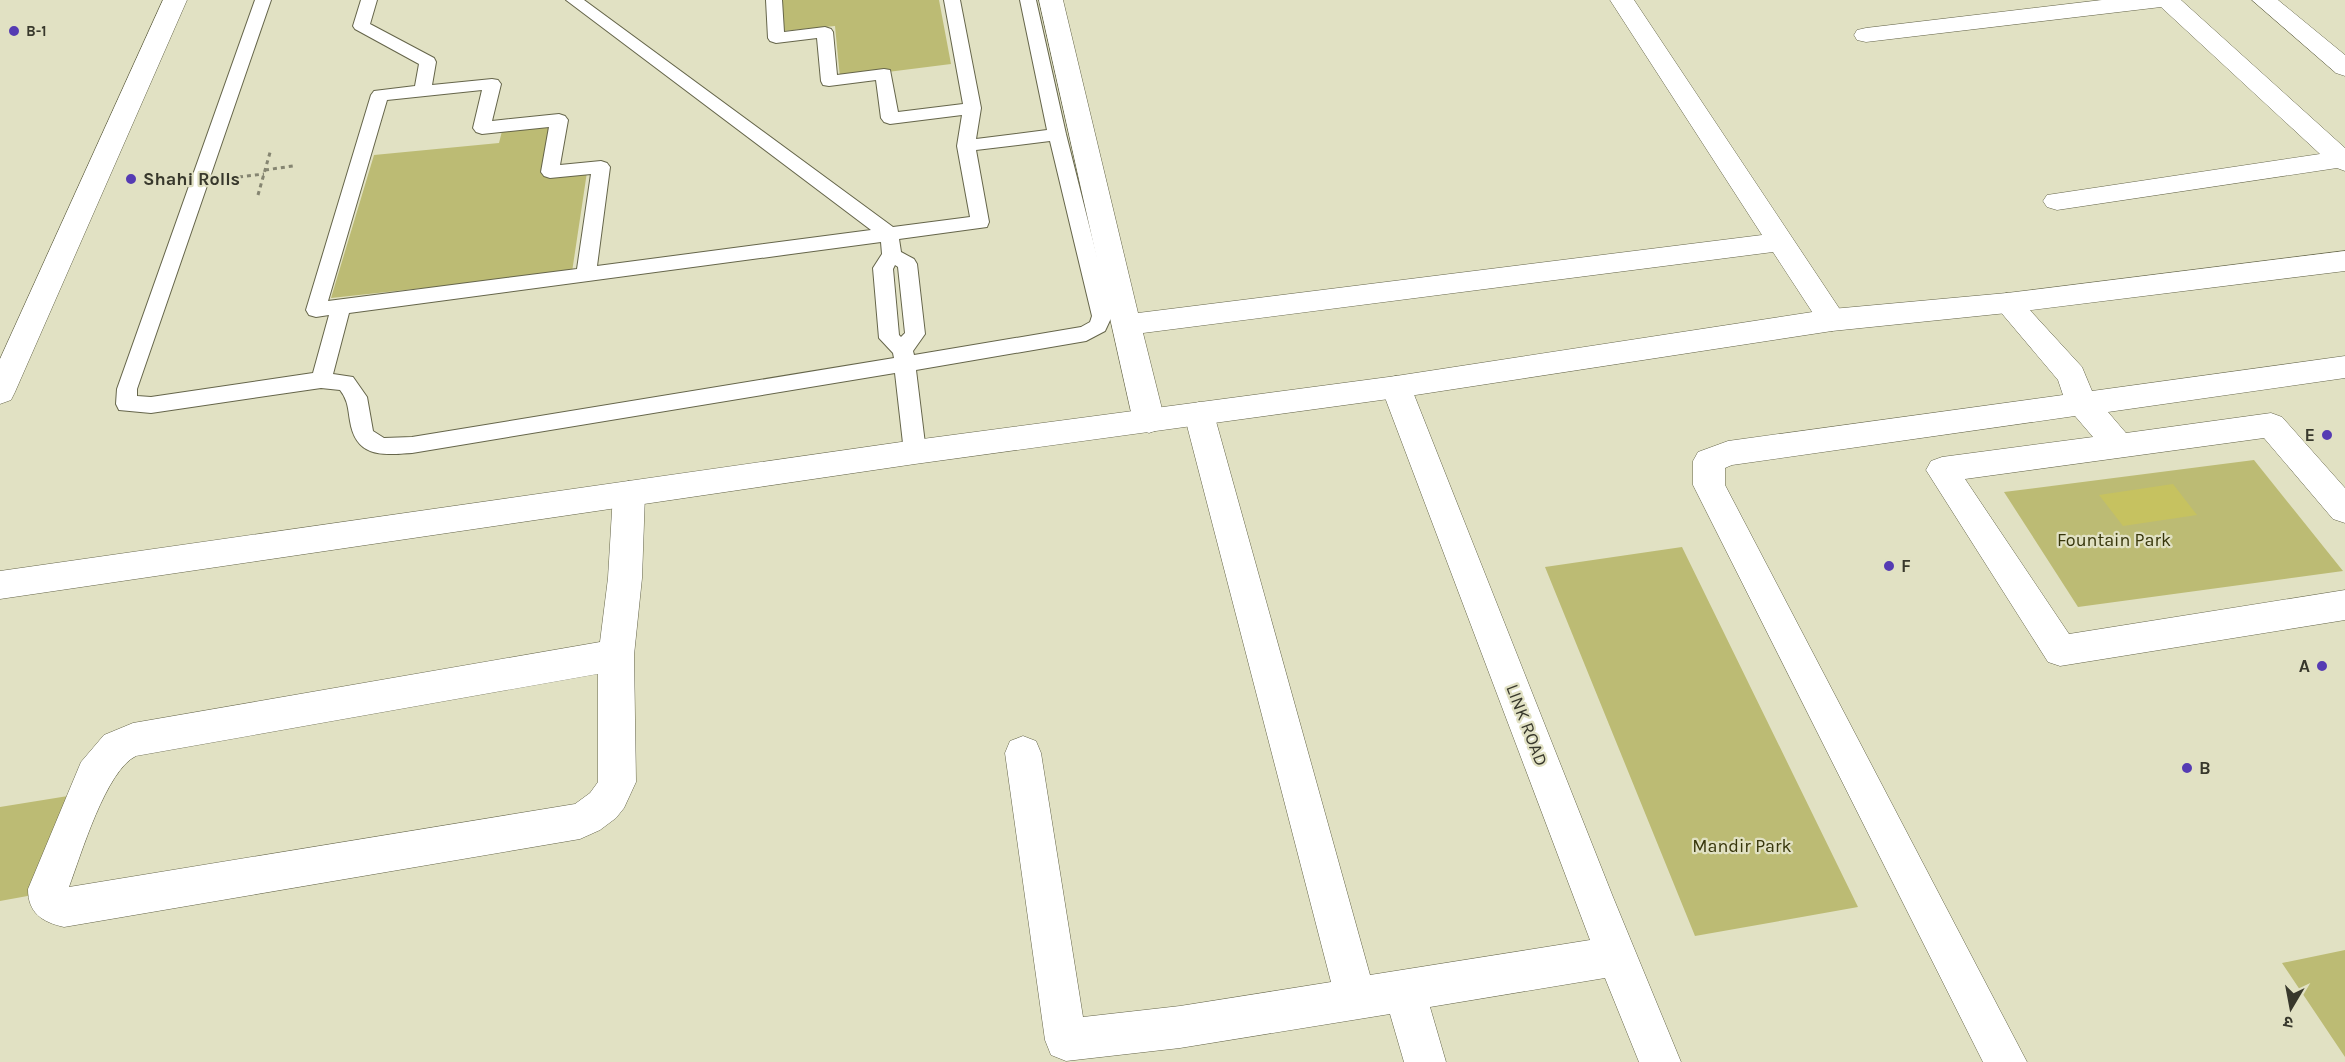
<svg xmlns="http://www.w3.org/2000/svg" width="2345" height="1062" font-family="Karla,'Noto Sans Devanagari',sans-serif">
<style>
.green{fill:#bcbb74}
.water{fill:#c6c260}
.lines{fill:none;stroke-linecap:round;stroke-linejoin:round}
.lane-casing{stroke:#65654a;stroke-width:2}
.street-casing{stroke:#65654a;stroke-width:1}
.secondary-casing{stroke:#65654a;stroke-width:1}
.path{stroke:#858571;stroke-width:3;stroke-dasharray:4 4;stroke-linecap:butt}
.lane{fill:#fff;fill-rule:evenodd}
.street{fill:#fff;fill-rule:evenodd}
.secondary{fill:#fff;fill-rule:evenodd}
.poi-dot{fill:#553bb3;stroke:#e1e1c3;stroke-width:2}
.labels{text-anchor:middle;dominant-baseline:central;stroke-width:4.5;stroke-linejoin:round;paint-order:stroke}
.far-poi-label{font-size:15px;font-weight:bold;fill:#38382c;stroke:#e1e1c3;text-anchor:start}
.poi-label{font-size:18px;font-weight:bold;fill:#38382c;stroke:#e1e1c3;text-anchor:start}
.park-label{font-size:18px;fill:#37360b;stroke:#e1e1c3}
.street-label{font-size:18px;fill:#38382c;stroke:#e1e1c3}
</style>
<rect width="100%" height="100%" fill="#e1e1c3"/>
<!-- green -->
<path class="green" d="M782,0H939L951,64L840,78L835,26L783,31Z
M552,126L543,176L587,172L572,272L331,298L374,155L499,143L502,131Z
M2254,460L2343,571L2078,607L2004,492Z
M1682,547L1858,907L1695,936L1545,567Z
M68,796L44,893L0,901V807Z
M2345,950V1057L2282,963Z"/>
<!-- water -->
<path class="water" d="M2173,484L2197,515L2123,526L2099,495Z"/>
<g class="lines">
<!-- lane casing -->
<g class="lane-casing">
<path id="lane" d="M255,0H271L137,389V396L151,397L313,373L329,315L316,317L309,315L306,310L371,95L374,91L415,86L419,64L355,29L353,26L361,0H377L370,24L434,58L436,62L432,85L492,79L498,80L501,84L492,121L559,114L565,116L568,120L560,165L601,161L607,163L610,167L597,266L871,230L566,0H584L893,227L970,217L957,146L962,115L890,124L884,122L881,118L876,80L829,86L823,85L821,81L817,38L776,43L770,41L768,38L766,0H782L784,32L825,27L831,29L833,32L837,75L884,69L890,70L898,112L963,104L944,0H960L981,108L976,139L1047,130L1020,0H1036L1066,134L1112,316L1105,331L1086,341L916,370L926,452L923,458L915,460L907,458L904,452L895,373L412,453C382,455 356,458 350,421C348,409 348,400 340,390L321,388L151,413L119,410L116,404L117,389ZM482,90L473,128L476,132L482,134L549,127L541,172L544,176L550,178L591,174L577,269L328,301L387,100ZM1050,141L1092,316L1090,322L1081,327L914,355L913,351L925,334L917,264L914,259L901,252L899,239L987,227L989,222L976,150ZM881,242L882,254L873,268L879,338L893,353L894,358L412,437L384,438L373,431L367,397L353,377L333,374L349,313ZM895,265L898,267L905,333L901,337L899,335L893,269Z"/>
</g>
<!-- street casing -->
<g class="street-casing">
<path id="street" d="M1039,0H1063L1138,313L1762,235L1610,0H1634L1847,320L1842,327L1832,331L1822,327L1773,252L1143,333L1165,421L1160,429L1149,433L1138,429L1133,421Z
M2102,0H2181L2345,148V171L2337,168L2057,210L2047,207L2043,201L2047,195L2320,154L2161,7L1866,42L1857,40L1854,35L1857,30L1866,28Z
M2252,0H2278L2345,55V76L2336,73Z
M2007,293L2017,296L2082,367L2092,391L2345,356V378L2108,412L2126,433L2271,413L2282,417L2345,488V523L2333,519L2264,438L1965,479L2069,634L2345,590V620L2060,666L2048,662L1926,470L1931,461L1942,457L2093,437L2075,416L1732,465L1725,468V485L2027,1062H1983L1693,485V461L1698,452L1728,441L2063,395L2058,380L1993,303L1997,296Z
M1396,376L1407,379L1411,387L1613,897L1681,1062H1639L1605,978L1430,1007L1446,1062H1404L1390,1014L1180,1048L1066,1061L1051,1055L1045,1040L1005,753L1010,741L1023,736L1036,741L1041,753L1083,1017L1180,1006L1331,982L1184,414L1188,406L1199,402L1210,406L1214,414L1370,975L1590,940L1381,387L1385,379Z
M629,481L640,485L645,494L642,578L634,655L636,782L624,808L616,818L600,830L580,839L64,927C42,922 28,913 28,889L81,762L104,735L133,723L600,642L608,578L613,494L618,485ZM598,674V782L590,793L575,804L69,887C81,855 106,770 136,756Z"/>
</g>
<!-- secondary casing -->
<g class="secondary-casing">
<path id="secondary" d="M163,0H187L15,392L11,400L0,404V359Z
M2345,251V271L2007,313L1832,331L1396,398L915,464L0,599V571L915,440L1396,376L1832,309L2007,293Z"/>
</g>
<!-- path -->
<path class="path" d="M265,170L293,166
M239,177L264,174
M258,195L271,149"/>
<!-- lane -->
<use href="#lane" class="lane"/>
<!-- street -->
<use href="#street" class="street"/>
<!-- secondary -->
<use href="#secondary" class="secondary"/>
</g>
<!-- markers -->
<g class="poi-dot">
<circle cx="14" cy="31" r="6"/>
<circle cx="131" cy="179" r="6"/>
<circle cx="2327" cy="435" r="6"/>
<circle cx="1889" cy="566" r="6"/>
<circle cx="2322" cy="666" r="6"/>
<circle cx="2187" cy="768" r="6"/>
</g>
<g class="labels">
<!-- far-poi labels -->
<g class="far-poi-label">
<text x="26" y="31">B-1</text>
</g>
<!-- poi labels -->
<g class="poi-label">
<text x="143" y="179">Shahi Rolls</text>
<text x="2315" y="435" text-anchor="end">E</text>
<text x="1901" y="566">F</text>
<text x="2310" y="666" text-anchor="end">A</text>
<text x="2199" y="768">B</text>
</g>
<!-- park labels -->
<g class="park-label">
<text x="2114" y="540">Fountain Park</text>
<text x="1742" y="846">Mandir Park</text>
</g>
<!-- street labels -->
<g class="street-label">
<text transform="translate(1527 725) rotate(69)">LINK ROAD</text>
</g>
</g>
<!-- north arrow -->
<g transform="translate(2291 1008) rotate(190)" stroke="#e1e1c3" stroke-width="4.5" paint-order="stroke">
<path d="M0-4.5L10 22L0 15L-10 22Z" fill="#38382c"/>
<text y="-9" font-size="16" font-weight="bold" text-anchor="middle" fill="#38382c">उ</text>
</g>
</svg>
